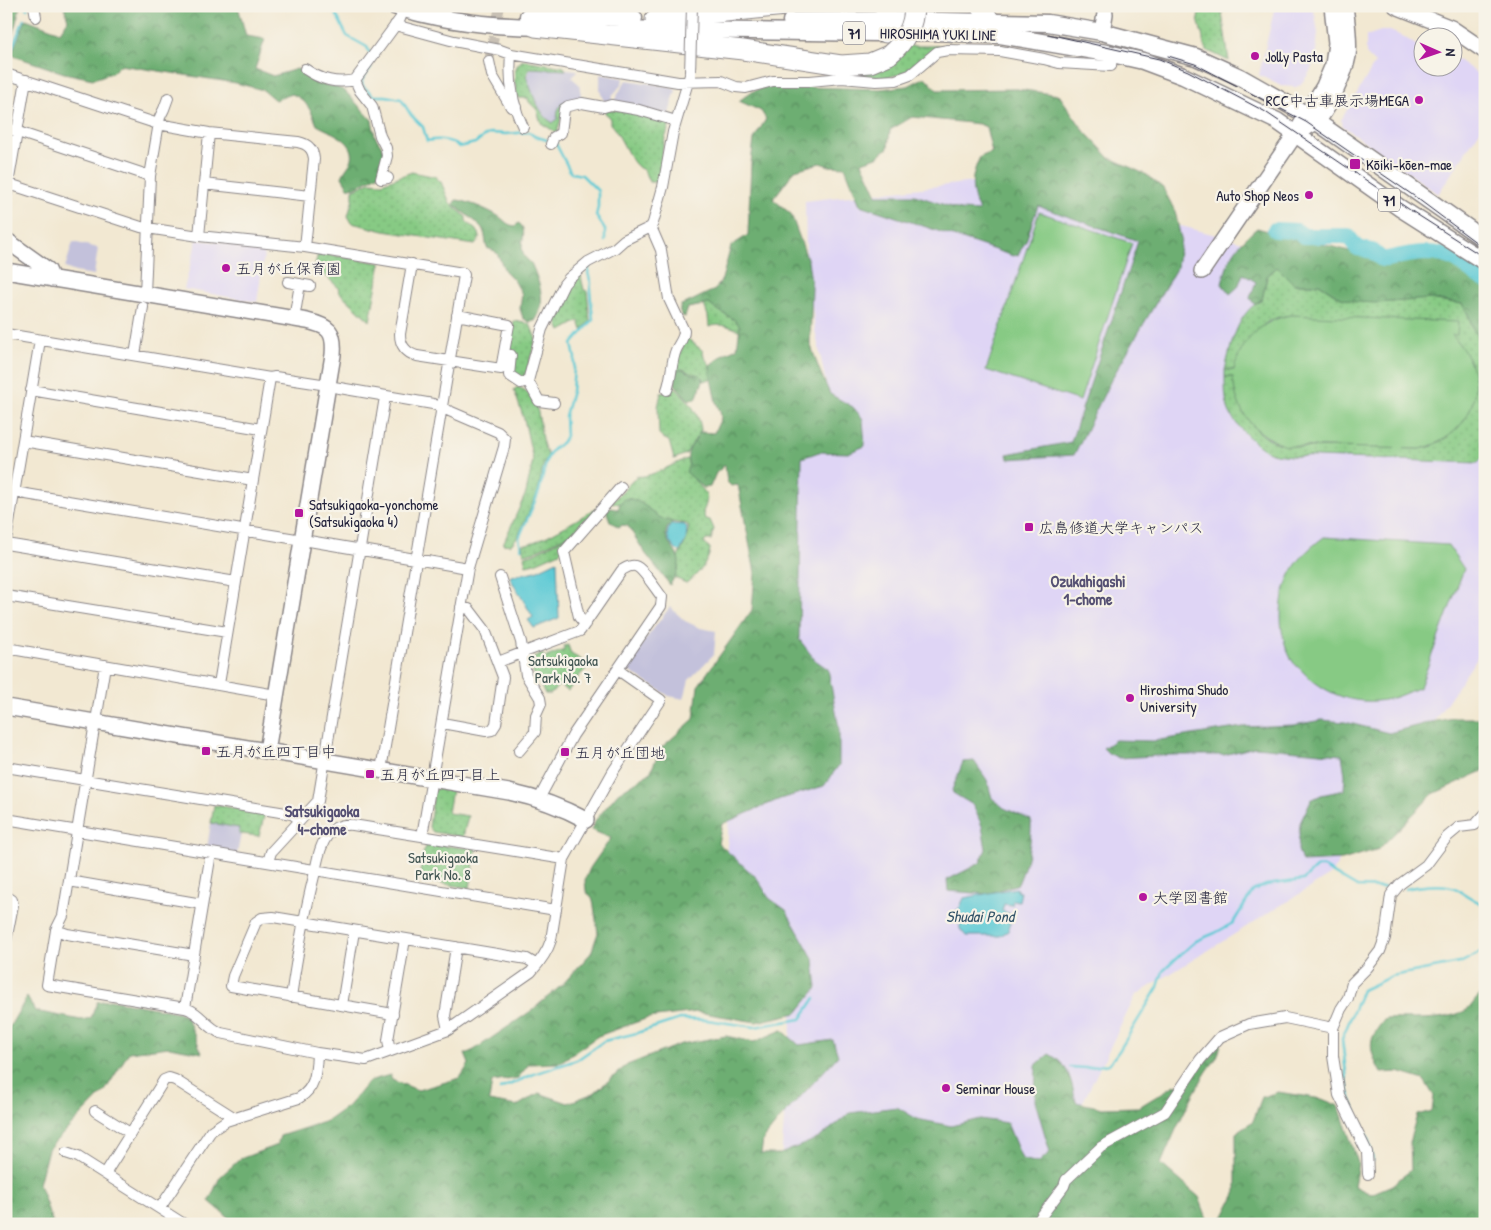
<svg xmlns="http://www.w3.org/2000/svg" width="1491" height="1230" font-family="'Patrick Hand','Klee One',sans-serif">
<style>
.built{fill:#dfd5f5}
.industrial{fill:#c3c1db}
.grass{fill:url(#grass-dots);stroke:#547660}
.forest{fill:url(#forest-crowns);stroke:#486856;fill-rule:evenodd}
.pitch{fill:#87ca84;stroke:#547660}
.water{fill:#5ecad5;stroke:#407688}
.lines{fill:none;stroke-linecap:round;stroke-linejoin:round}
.stream{stroke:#5ecad5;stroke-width:2.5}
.river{stroke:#5ecad5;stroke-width:16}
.street-tunnel{stroke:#c8c0b4;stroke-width:10;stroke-dasharray:10 5;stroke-linecap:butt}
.street-casing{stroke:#8a8586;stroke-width:12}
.secondary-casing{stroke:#8a8586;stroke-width:18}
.primary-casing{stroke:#8a8586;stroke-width:19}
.highway-casing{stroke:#8a8586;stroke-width:21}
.street{stroke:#fff;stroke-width:10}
.secondary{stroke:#fff;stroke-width:15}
.primary{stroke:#fff;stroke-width:16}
.highway{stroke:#fff;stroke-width:19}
.tram{stroke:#22223b;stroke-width:1}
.street-bridge-casing{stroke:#8a8586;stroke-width:12;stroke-linecap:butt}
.highway-bridge-casing{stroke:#8a8586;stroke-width:21;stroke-linecap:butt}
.street-bridge{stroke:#fff;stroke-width:10}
.highway-bridge{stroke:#fff;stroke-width:19}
.poi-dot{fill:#b5179e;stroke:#f7f3e8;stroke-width:2}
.labels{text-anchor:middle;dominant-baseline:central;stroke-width:4.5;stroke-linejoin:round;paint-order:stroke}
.shield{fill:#f7f3e8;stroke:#62616f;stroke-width:1}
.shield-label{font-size:14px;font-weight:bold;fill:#22223b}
.street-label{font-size:15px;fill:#22223b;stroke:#f7f3e8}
.poi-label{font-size:15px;fill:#22223b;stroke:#f7f3e8;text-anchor:start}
.park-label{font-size:15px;fill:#405451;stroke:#f7f3e8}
.neighbourhood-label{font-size:16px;font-weight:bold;fill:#555073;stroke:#f7f3e8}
.water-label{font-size:16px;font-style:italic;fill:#345469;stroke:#f7f3e8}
</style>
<defs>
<pattern id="grass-dots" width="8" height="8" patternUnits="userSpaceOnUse" patternTransform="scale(1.25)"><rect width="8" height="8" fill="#87ca84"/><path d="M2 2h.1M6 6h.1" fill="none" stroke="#74ad73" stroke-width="1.8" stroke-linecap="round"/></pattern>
<pattern id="forest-crowns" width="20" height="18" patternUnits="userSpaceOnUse" patternTransform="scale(1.25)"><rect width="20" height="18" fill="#6dae72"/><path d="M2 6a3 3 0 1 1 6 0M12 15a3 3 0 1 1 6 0" fill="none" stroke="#598d5f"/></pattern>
</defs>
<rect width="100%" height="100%" fill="#f7f3e8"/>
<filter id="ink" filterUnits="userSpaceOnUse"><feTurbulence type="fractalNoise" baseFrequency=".02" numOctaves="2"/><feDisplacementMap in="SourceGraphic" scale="10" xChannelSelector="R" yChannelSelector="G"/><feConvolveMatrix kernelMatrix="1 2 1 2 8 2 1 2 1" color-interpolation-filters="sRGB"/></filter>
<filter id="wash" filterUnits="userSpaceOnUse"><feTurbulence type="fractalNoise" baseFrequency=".0096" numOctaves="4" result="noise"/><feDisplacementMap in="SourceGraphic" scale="20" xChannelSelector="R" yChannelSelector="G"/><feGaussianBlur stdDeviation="1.12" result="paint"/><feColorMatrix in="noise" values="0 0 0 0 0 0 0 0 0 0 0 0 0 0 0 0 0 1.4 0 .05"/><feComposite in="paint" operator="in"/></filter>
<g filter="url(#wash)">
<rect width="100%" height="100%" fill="#f2e8d2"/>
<!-- built -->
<path class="built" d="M1275,6H1311L1315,15L1318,33L1316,51L1313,65L1308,75L1300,85L1296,87L1281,86L1259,75Z
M1381,31H1390L1404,37L1423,50L1424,68H1454V57L1485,79V123L1438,194L1343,126L1341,120L1375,63L1366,54V36Z
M1019,177L1158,220L1312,260L1485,317V646L1330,875L1136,995L1048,1172L781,1162L796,957L727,875L729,806L794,664V455L835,426L815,330L806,252L805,201Z
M197,240L265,247L257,302L184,289Z"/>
<!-- industrial -->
<path class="industrial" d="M530,69H566L577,70L572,78L579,84L582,101L573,100L562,103L558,110L557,119L553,123L547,120L534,99L527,77Z
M600,74L623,78L622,84L612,96V101L605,104L600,91Z
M626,80L667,86L676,90L668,117L614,101Z
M73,242L98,248L94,275L75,272L65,268Z
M670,607L685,621L700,628L716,631L714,654L689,680L684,699L669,696L627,670L626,665Z
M211,823L240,828L239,834H241L237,854L207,848Z"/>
<!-- grass -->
<path class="grass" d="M1200,6H1221L1229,61L1206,50L1198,19Z
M910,46H948L901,74L882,78L851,74L846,72Z
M524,60L564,67L566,70L530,68L526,76C532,91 538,115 553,123L557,119L558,110L562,103L577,100L565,104L557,133L541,123L537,110L529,102L528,98H518C515,86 510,65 524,60Z
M605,109L638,113L649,118L670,123L663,145L661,177L657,182H649L644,170C630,167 622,135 610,124V117L605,113Z
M412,172L437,177V179L441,182L450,203L466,217V221L479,233L480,238L475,245L384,231L352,223L348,216L353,199V190L370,182L382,183Z
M318,253L381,263L370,321L338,291L340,289L315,266Z
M1277,267L1294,284H1319L1341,298L1430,299L1462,304L1468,314L1473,329L1485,345V432L1481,442L1485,455L1478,463L1291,456C1285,455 1278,455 1272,453C1256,447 1233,424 1228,408C1225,398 1225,388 1225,377H1234C1236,408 1253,438 1285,445C1301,449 1323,447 1339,447C1366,448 1393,448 1420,449L1433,446L1460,345L1451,335L1291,315C1284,316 1278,317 1271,320C1257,327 1238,355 1234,370H1225C1231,345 1237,312 1262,300L1267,276Z
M580,272L584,290L587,291L590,321L582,330L579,321L561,331C547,304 564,292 580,272Z
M709,304C718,312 733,316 740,326V331C732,326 718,323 709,327L708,316L704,305Z
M514,321L530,324L536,339L525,377L522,379L513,374L509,351Z
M687,338L703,351L704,357L710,365L711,379L703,381V378L683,369L676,371V361Z
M672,386C685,394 700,414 701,430L686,454L674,459L669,441L663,438L659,434L658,407L661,393L668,391Z
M517,387C542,393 538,425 543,443C544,447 546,451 548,455L543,466L538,492L518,536L511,545L503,544L526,493L533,460L524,419L514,390Z
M687,459C689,465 689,472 693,478C703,492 712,492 703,512L705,519L710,520L714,529L711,540H706L704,543L710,548C710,561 697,576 686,583L675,578L678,568V557L686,541L689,527L687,524C676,522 666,523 657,517C648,511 642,502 631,499L622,501L620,504L611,503L637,476C649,479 674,463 687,459Z
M598,507L580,529L533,552L524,554L522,544C534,547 584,515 598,507Z
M578,531L560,552L535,563L526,565L524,556L533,554Z
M568,645L571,654L590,665L580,675L568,691L559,685L551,694H545L533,672V658L543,654L544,658L564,650V646Z
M438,788L452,790L448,813L468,816L463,837L433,832L429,827L434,791Z
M214,805L265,813L259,836L241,834H239V828L211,823Z
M427,844L476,849L470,888L420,880L421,858Z"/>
<!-- forest -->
<path class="forest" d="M6,6H20C17,21 13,34 7,48Z
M64,6H238L246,36L265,39L255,69L273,76L297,69L306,73L321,84L336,87L345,91L372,120L375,136L381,145L384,152L378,175L354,188L348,187L342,177C344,170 350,166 352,159C356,140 329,132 317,125C312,112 306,99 292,94L275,100L263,90L236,83L120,65L112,73L93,79L64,73L11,55L26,19L60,32L68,20Z
M925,77L937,90L1017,89L1059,95L1085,132L1110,158L1147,175L1163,188L1175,211L1181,239L1177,267L1112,378L1074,455L1008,459L1007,454L1071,442L1138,241L1038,206L1026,241L1018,255L1013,256L860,205L845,167L829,166L820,163L795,170L773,199L791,214L808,261L812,288L810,343L819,369L830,394L853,407L863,419L865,446L848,453L819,452L802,458L799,639L815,660L828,669L839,728V765L824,786L780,799L722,824L718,843L757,878L769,898L786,910L814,960L817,988L797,1013L756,1022L697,1012L648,1018L598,1036L559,1063L529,1064L518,1078L492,1082L489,1101L517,1106L539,1093L568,1103L594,1093L627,1065L681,1044L726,1036L754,1042L782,1030L799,1045L833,1040L838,1056L780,1119L763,1140L761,1154H780L819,1138L850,1113L897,1107L917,1119L951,1126L980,1119L1007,1123L1022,1159L1038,1163L1050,1152L1035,1101L1036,1065L1049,1054C1070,1065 1071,1081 1076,1102L1102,1108L1139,1107L1175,1085L1185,1084L1221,1042C1219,1060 1212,1062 1204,1076C1187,1104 1173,1135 1161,1164L1199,1197L1208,1221L1212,1224H236L209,1201L220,1177L240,1159L277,1145L280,1136L327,1121L348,1106L369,1081L390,1075L392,1080L418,1090L460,1078L469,1064L465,1054L474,1050L531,1011L562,985L591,953L598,933L593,900L586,891L585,880L590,868L611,838L591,830L594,822L618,793L650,773L661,748L694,719L698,686L752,610L755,573L738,485L731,486L727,482L725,465L716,473L710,487L704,488L686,472L689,465C684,451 694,444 700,432L714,433L721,418L720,411L716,402L711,379L710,365L724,354L737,348L740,326C733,316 718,312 709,304L688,308L685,317C679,316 679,309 681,305C694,301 703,294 715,290L722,279L731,246L748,235L751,163L754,139L766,119L761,111L739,101L751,92L768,86L880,89L908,86ZM912,117L979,124L986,127L992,152L980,157C970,178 970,190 979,211L960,210L915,195H877L862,162L877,157L888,148L890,130Z
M456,200C465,200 491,211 498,216C505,220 506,225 515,226L519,223C529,232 519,242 523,253C524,259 530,260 532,265C540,284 547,303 535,321L529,322L523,318L520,309L522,294L514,280L505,271L498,255L495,251L487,248C485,242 486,235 482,228C476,220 461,212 453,204Z
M1257,228L1275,233L1296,234L1306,240L1361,254L1387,262L1409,257L1433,256L1455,265L1485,285V345L1473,329L1468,314L1462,304L1430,299L1378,303L1356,302L1341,298L1319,284H1294L1277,267L1267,276L1262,300L1254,304L1250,298L1256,282L1243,274L1238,287L1230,294L1222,284C1229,256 1235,247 1257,228Z
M679,369C685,369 685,371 691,373C697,375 701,373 703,381L696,399L689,400L675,385L676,371Z
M624,499C644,496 653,520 671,521L672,523C655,536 679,549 679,562C679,570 674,578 670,585L645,553L628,526L623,525L618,527L610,521L606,510L610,508L618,509L620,504Z
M1454,718H1485V770L1433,794L1379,849L1342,860L1302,862L1298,850L1300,823L1311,800L1321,795L1344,790L1345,775L1342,755L1255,747L1224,755H1170L1119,758L1108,753L1103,748L1115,740L1153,741L1243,727L1294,725L1322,720L1345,722L1389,733L1431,722Z
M974,761L987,780L992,798L1004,808L1031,820C1032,843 1027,863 1018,884L987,894L948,891L947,880L980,863L986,849L982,826L973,805L953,793L952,790L963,762Z
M1485,993V1224H1220L1236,1192V1133L1253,1121L1262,1097L1278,1092L1322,1099L1339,1106L1358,1163L1354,1186L1371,1194L1392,1185L1411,1170L1410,1139L1417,1115L1432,1111L1434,1096L1424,1080L1398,1072L1381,1073C1368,1048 1367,1040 1385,1019C1411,1018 1441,1022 1465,1011C1473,1007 1475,996 1485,993Z
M27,997L35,1011L81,1020L91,1018L97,1002L110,1000L178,1012L186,1015L202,1053L169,1047L129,1052L105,1091L48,1149L39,1184L53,1224H6V1033Z"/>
<!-- pitch -->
<path class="pitch" d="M1039,212L1132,243L1080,401L986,370Z
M1291,315L1458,322L1457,335H1452C1461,346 1470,358 1473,372C1482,410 1455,441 1420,449L1286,446C1253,433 1236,413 1233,377H1225V370H1234C1241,341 1261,320 1291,315Z
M1324,537L1448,545L1464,569L1420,687C1406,693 1392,700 1376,701C1348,703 1324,692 1304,673C1301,669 1296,666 1293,662C1280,641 1278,611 1285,588C1291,566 1306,550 1324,537Z"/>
<!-- water -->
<path class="water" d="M672,524L685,525L687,527L686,540L680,551L676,550C669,542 663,533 672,524Z
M557,561L559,618L534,628L528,620L533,617L510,578L511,576L536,571Z
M1016,888L1018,892H1021L1019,901L1013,900L1012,905L1004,904L1002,911L1009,913L1008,920L1011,922L1008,931L1000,936H966L960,929V923L956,911L960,907L964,898Z"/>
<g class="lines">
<!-- stream -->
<path class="stream" d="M27,6V9
M332,6L347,36L367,47L370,54
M12,48L24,19
M371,67L362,80L363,86L374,96H386L401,99L411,115L423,127L427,141C438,139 451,139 459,147L475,143L483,137L491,133L506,134L529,132L534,136L547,140
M555,142L571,173L582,175L598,191V207L596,216L605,229V241
M521,548L519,538L539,492L547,459L553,449L562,443L566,436L565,416L572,391L575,358L572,344L593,320L590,291L591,283L588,273L589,267
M1405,889C1420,886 1443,882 1457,889C1466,895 1474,901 1485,905
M1070,1067L1086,1068L1109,1064L1119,1051L1158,987L1163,971L1179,956L1196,941L1215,933L1233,923L1253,891L1266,885L1303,880L1317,867H1323L1357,887L1388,888
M500,1089L534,1074L577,1060L604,1041L637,1033L680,1019L707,1020L754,1027L801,1019L815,998
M1373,1161L1368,1139L1357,1115L1348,1090L1342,1039L1362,990L1392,976L1460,963L1485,950"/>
<!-- river -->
<path class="river" d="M1275,230L1297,231L1304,236H1348L1357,248L1372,251L1382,259H1387C1410,254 1434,248 1456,260C1466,266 1474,275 1485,280"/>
</g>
</g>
<g filter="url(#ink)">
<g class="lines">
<!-- street-tunnel -->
<path class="street-tunnel" d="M489,61L500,6"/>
<!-- street casing -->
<g class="street-casing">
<path id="street" d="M34,6L36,17
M395,25L454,41L500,50L511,54L678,82L721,81L736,87L746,88L773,81H810L842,78L876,81L896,80L910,75L937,52L948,50L1000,51L1044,59L1059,63L1111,66L1112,54
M511,54C509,78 512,105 523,127
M489,61L492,75L511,107H516
M305,69C321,80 336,84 355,80L400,19L404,9
M6,74L158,124L209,133L298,142C308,144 313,149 314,159L305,247
M355,80L360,91L372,106L380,136L386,148L387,156L381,179L388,178
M6,128L150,176
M551,144L554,137L561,133L564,109L568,106L582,103L604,107L611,105L639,110L676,121
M6,183L141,227L199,236L305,247L463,273L464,275L381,770
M204,184L310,196
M6,196L26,80
M651,227L661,250L669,299L684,331C684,339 679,343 676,350C671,362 672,377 667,390
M199,236L209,133
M412,264L400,334C400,345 406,353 417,356L501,369L509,325L457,315
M288,282L310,286
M145,294L150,176L160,117L164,109L168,98
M294,319L300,284
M6,334L270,378L275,377L321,384
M504,354L511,355L509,375L521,383L528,381L542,329L564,284L569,278L588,262L615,248L624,240L651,227L653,223L663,187L673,132L690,75
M135,355L143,307
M528,381L539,401L554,403
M328,386L433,404L498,432L505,439L504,447L468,568L422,836
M31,390L261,429
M23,441L253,480
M14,492L302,540
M6,541L40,340
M309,541L468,568
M6,544L236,582
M500,577L521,642L526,675L540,698L541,704L536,715L535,732L519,751
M6,596L227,632
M585,624L579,617L564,552L621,487
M6,648L270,694
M498,662L580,631L622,570C626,568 630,565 635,566C642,567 657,591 662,597L661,606L573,735L539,799
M219,684L270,378
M97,715L105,665
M442,723L486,731L492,730L496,724L503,677L485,630L469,609L461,607
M94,729L63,916L56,930L67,934L194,955
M6,767L292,814L300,820
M6,819L556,910
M268,862L271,852L318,801L385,397
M69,881L202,904
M6,896L12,900L13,905L6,941
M56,930L47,985L185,1008C200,1012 207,1028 221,1033L317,1053C316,1072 316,1088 299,1098L226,1121L211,1131L160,1208
M291,997C297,956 304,916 314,876C317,863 319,847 327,836C333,827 343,824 353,825L564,859
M342,1005L354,931
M185,1008L211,853
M393,1014L231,986L233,976L256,922L262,918L273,917L527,959L537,965
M1333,1028V1056L1339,1095L1367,1152L1368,1174
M448,1030L445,1016L456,947
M390,1051L388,1040L405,939
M317,1053L366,1060L448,1030L531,972C540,962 547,953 551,940L564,859L614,770L661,700L618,670
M95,1111L130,1133
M66,1153L78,1157L184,1224
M105,1174L164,1080L169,1078L175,1080L235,1118
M1040,1218L1064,1186L1066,1180L1101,1147L1165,1112L1200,1060L1220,1037L1249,1024L1285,1018L1333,1028L1341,1009L1348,998L1352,983L1367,968L1380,951L1385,938L1391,895L1400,884L1426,865L1447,837L1459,827L1475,825L1485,814"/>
</g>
<!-- secondary casing -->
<g class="secondary-casing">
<path id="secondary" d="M1396,6L1451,28L1485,51
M1102,32L1105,14L1104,6
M1306,128C1309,126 1313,124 1316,122C1328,111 1345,73 1348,56C1350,40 1347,23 1345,6
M6,240L48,270L52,279
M6,271L307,321C329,326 335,331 333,355L267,751
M1202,271L1296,133L1324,86L1333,65L1336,43L1332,6
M6,707L509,792C537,798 562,807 586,820"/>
</g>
<!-- primary casing -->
<g class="primary-casing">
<path id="primary" d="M394,6C444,22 495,27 547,27
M528,16L634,18
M791,21L886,20L1048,23L1102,32L1196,57L1240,77L1307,115L1485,240
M616,29L879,33L936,32L1000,35L1112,54L1143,61L1183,76L1277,121L1400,208L1485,262"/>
</g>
<!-- highway casing -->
<g class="highway-casing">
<path id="highway" d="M885,6L886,33
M980,6L991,22
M655,19L786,6
M535,27L743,50L841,65L870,63L889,55"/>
</g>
<!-- street -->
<use href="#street" class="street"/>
<!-- secondary -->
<use href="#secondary" class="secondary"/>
<!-- primary -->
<use href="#primary" class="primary"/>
<!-- highway -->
<use href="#highway" class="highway"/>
<!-- tram -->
<path class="tram" d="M1048,34L1159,59L1188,71L1264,111L1410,210L1485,258
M1168,56L1195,64L1306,122L1414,196L1485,249"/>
<!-- street-bridge casing -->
<g class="street-bridge-casing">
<path id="street-bridge" d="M690,73L692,6"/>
</g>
<!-- highway-bridge casing -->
<g class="highway-bridge-casing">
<path id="highway-bridge" d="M889,55C905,42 914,27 914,6"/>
</g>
<!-- street-bridge -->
<use href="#street-bridge" class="street-bridge"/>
<!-- highway-bridge -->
<use href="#highway-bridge" class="highway-bridge"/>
</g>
</g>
<!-- markers -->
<g class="poi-dot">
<circle cx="1255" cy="56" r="5"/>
<circle cx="1419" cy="100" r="5"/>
<rect x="1349" y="158" width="12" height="12" rx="2.5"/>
<circle cx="1309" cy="195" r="5"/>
<circle cx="226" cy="268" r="5"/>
<rect x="294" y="508" width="10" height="10" rx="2.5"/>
<rect x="1024" y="522" width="10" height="10" rx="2.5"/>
<circle cx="1130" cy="698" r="5"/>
<rect x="201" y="746" width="10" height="10" rx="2.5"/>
<rect x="560" y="747" width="10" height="10" rx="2.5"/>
<rect x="365" y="769" width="10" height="10" rx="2.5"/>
<circle cx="1143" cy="897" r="5"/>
<circle cx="946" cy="1088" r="5"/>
</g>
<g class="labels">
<!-- shield labels -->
<g class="shield">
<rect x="843" y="21.5" width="22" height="23" rx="4"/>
<rect x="1378" y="188.5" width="22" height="23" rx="4"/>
</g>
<g class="shield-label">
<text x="854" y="33">71</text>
<text x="1389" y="200">71</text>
</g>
<!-- street labels -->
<g class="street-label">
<text transform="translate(938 34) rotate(1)">HIROSHIMA YUKI LINE</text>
</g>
<!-- poi labels -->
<g class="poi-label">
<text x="1265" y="56">Jolly Pasta</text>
<text x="1409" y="100" text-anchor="end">RCC中古車展示場MEGA</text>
<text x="1366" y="164">Kōiki-kōen-mae</text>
<text x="1299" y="195" text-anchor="end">Auto Shop Neos</text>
<text x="236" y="268">五月が丘保育園</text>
<text x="309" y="504">Satsukigaoka-yonchome<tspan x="309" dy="17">(Satsukigaoka 4)</tspan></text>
<text x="1039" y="527">広島修道大学キャンパス</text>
<text x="1140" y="689">Hiroshima Shudo<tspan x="1140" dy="17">University</tspan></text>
<text x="216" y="751">五月が丘四丁目中</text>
<text x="575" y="752">五月が丘団地</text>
<text x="380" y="774">五月が丘四丁目上</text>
<text x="1153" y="897">大学図書館</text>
<text x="956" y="1088">Seminar House</text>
</g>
<!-- park labels -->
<g class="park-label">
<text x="563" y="660">Satsukigaoka<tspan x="563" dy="17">Park No. 7</tspan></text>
<text x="443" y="857">Satsukigaoka<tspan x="443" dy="17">Park No. 8</tspan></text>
</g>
<!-- neighbourhood labels -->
<g class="neighbourhood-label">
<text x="1088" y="581">Ozukahigashi<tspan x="1088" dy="18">1-chome</tspan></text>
<text x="322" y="811">Satsukigaoka<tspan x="322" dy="18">4-chome</tspan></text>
</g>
<!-- water labels -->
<g class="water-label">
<text x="980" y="916">Shudai Pond</text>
</g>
</g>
<!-- margin -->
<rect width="1491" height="1230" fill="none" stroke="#f7f3e8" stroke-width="25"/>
<!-- north arrow -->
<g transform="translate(1438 52) rotate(92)"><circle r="24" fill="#f7f3e8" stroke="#a29fa3"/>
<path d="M0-4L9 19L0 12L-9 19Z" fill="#b5179e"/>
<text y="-8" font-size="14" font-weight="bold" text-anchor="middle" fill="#22223b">N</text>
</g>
</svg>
